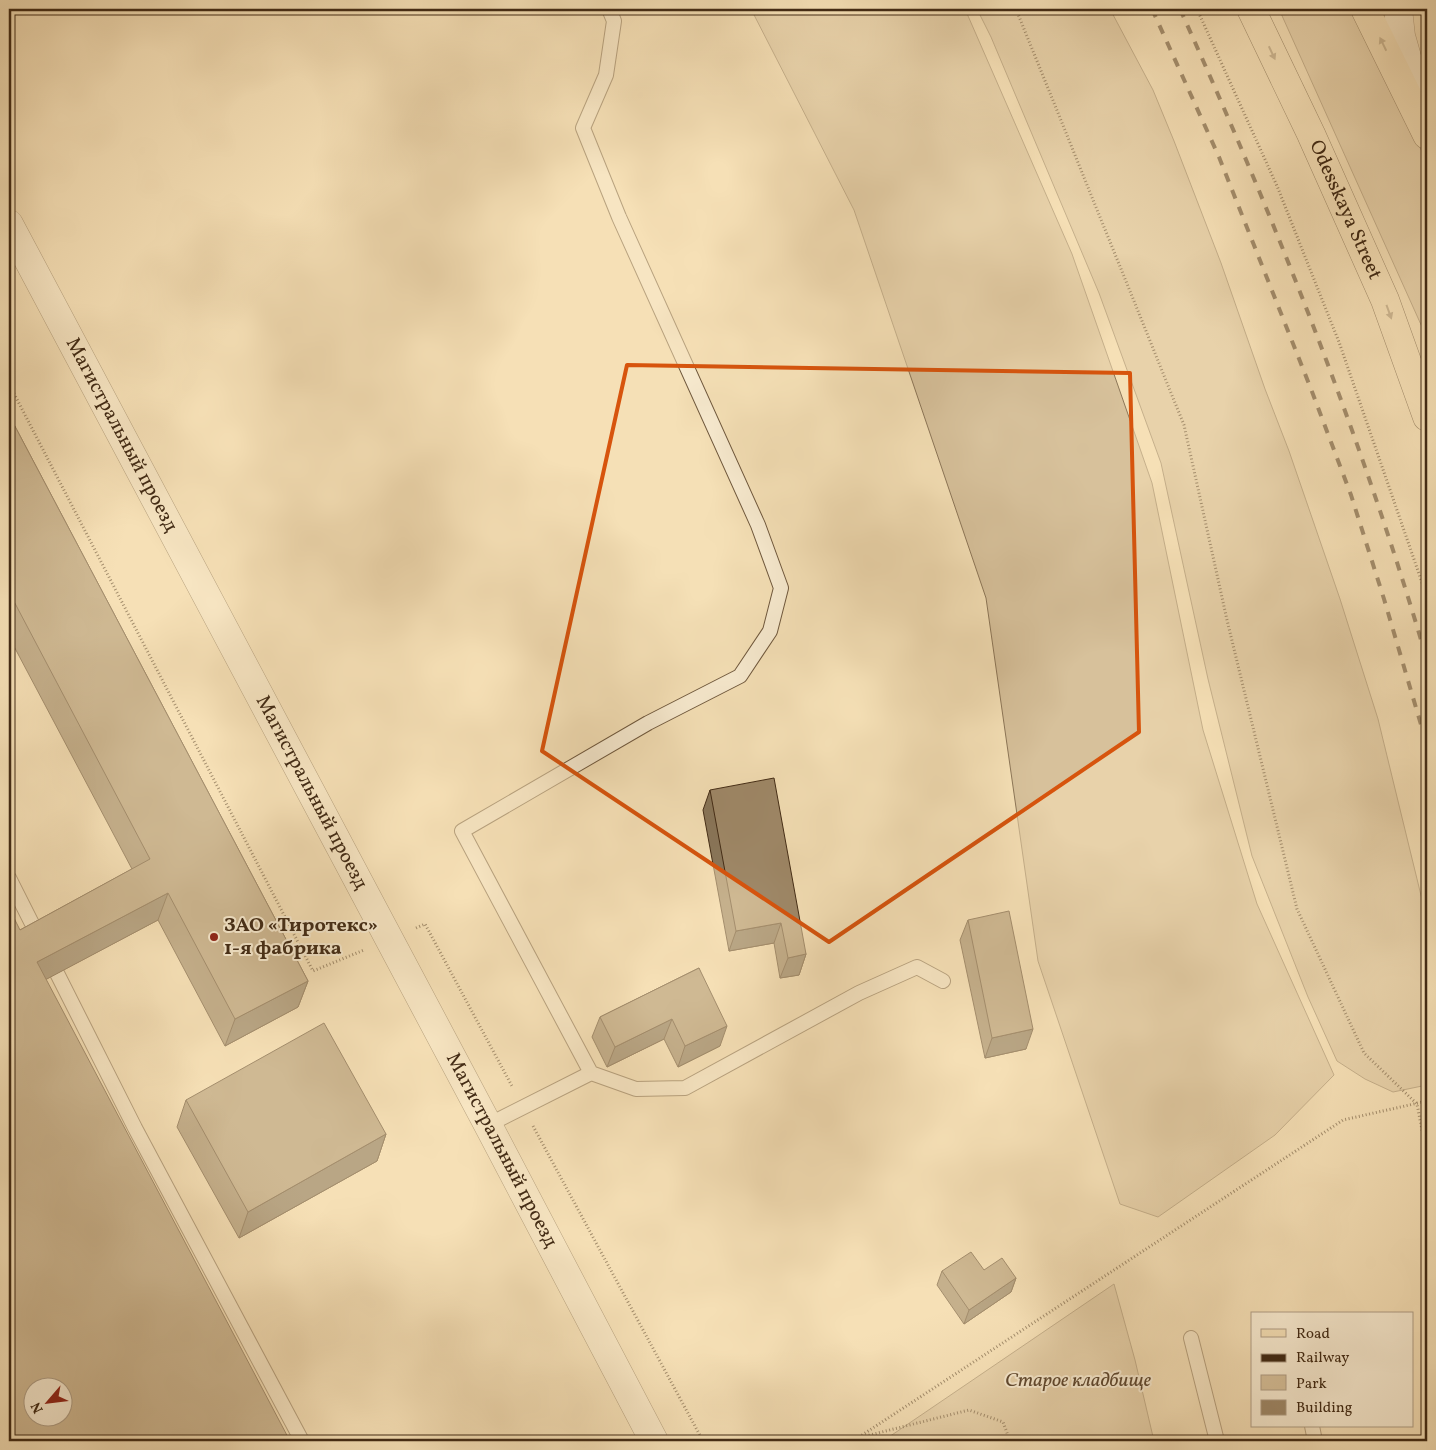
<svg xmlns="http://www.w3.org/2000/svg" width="1436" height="1450" font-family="Vollkorn,serif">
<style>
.green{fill:#d7c19b;stroke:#8c7658}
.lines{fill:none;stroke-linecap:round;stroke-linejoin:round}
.service-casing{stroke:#6f583d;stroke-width:16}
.minor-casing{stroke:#6f583d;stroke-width:29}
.tertiary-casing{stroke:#6f583d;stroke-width:29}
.primary-casing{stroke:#422b15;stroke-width:29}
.path{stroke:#422b15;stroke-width:3;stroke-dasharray:1 2.5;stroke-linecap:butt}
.service{stroke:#f8ebd0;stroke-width:14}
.minor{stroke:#f8ebd0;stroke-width:28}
.tertiary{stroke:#f8ebd0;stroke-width:28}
.primary{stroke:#f5e0b6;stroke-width:28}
.rail{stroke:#422b15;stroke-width:4;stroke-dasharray:9 9;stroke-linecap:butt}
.wall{fill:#89765a;stroke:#422b15}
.shaded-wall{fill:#6f604a;stroke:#422b15}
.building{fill:#9f8969;stroke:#422b15;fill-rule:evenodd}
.oneway{fill:#9c8666}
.marked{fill:none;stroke:#d7540d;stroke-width:4;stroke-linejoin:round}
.poi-dot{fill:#8f2418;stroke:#f8ebd0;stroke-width:2}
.labels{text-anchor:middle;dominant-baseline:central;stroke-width:4;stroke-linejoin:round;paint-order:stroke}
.street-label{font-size:20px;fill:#422b15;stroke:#f8ebd0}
.poi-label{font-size:20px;font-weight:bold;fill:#422b15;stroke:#f8ebd0;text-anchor:start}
.park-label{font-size:20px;font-style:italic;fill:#604930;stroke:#f8ebd0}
</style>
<rect width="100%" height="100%" fill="#f5e0b6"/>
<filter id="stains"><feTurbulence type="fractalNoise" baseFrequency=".004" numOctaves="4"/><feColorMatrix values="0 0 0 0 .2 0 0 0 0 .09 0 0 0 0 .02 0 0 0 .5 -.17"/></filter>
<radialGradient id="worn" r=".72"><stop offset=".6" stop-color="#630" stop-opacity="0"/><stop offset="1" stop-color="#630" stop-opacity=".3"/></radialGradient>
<!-- green -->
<path class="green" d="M751,9H965L1072,254L1152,483L1203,730L1257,904L1334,1075L1275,1135L1158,1217L1120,1204L1038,961L986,598L854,210Z
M977,9H1110L1153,90L1174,141L1221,263L1265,389L1289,451L1340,599L1378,719L1427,920V1085L1393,1092L1365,1079L1337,1061L1308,997L1252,856L1208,679L1161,463L1099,293L991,37Z
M1279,9H1353L1427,162V338Z
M1114,1284L1135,1360L1154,1441H883Z"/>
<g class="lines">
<!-- service casing -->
<g class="service-casing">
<path id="service" d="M609,9L614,21L606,75L583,128L619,217L758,525L781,588L770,631L740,676L648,723L462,831L591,1073L636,1089L685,1088L859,993L917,967L943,981
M9,878L135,1128L302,1441
M488,1125L591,1073
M1191,1338L1217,1441
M1312,1426L1315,1441"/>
</g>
<!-- minor casing -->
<g class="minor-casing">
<g id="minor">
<path id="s1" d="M9,224L488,1125L654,1441"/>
</g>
</g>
<!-- tertiary casing -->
<g class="tertiary-casing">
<path id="tertiary" d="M1398,9L1401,36L1420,103"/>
</g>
<!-- primary casing -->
<g class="primary-casing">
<g id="primary">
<path id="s2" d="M1251,9L1311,134L1385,300L1427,417"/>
<path d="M1365,9L1427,135"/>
</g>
</g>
<!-- path -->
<path class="path" d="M1016,9L1184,425L1227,620L1297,909L1364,1053L1417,1104L1427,1156
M1197,9L1277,186L1339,342L1427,597
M9,384L313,971L364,950
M416,928L425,924L513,1088
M533,1126L703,1441
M862,1437L969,1410L1003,1422L1010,1441
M853,1441L1343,1120L1427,1101"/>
<!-- service -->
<use href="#service" class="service"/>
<!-- minor -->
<use href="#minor" class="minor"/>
<!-- tertiary -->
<use href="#tertiary" class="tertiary"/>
<!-- primary -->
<use href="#primary" class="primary"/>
<!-- rail -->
<path class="rail" d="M1152,9L1219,157L1311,389L1351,495L1384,599L1427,745
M1180,9C1275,219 1362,438 1427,660"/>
</g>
<!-- wall -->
<path class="wall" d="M9,415L308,981L298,1007L225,1046L158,920L46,979L20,930L132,869L9,637Z
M710,790L806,954L799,975L780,978L774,943L729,951L703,810Z
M968,920L1026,1049L985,1058L960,940Z
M699,968L720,1046L678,1067L664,1039L607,1067L592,1037L600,1017Z
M186,1100L386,1134L377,1161L239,1238L177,1127Z
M984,1270L1016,1278L1011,1292L964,1324L937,1285L942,1271Z"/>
<!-- shaded-wall -->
<path class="shaded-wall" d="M168,893L158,920L28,989L37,962Z
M781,923L774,943L729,951L736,931Z
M806,954L799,975L780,978L788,958Z
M308,981L298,1007L225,1046L235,1019Z
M672,1019L664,1039L607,1067L615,1047Z
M727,1026L720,1046L678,1067L685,1046Z
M1033,1029L1026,1049L985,1058L992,1038Z
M386,1134L377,1161L239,1238L248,1212Z
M1016,1278L1011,1292L964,1324L969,1310Z"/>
<!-- building -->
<path class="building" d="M9,415L308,981L235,1019L168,893L37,962L290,1441H9V908L20,930L150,859L9,592ZM32,1388H62V1418H32Z
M774,778L806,954L788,958L781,923L736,931L710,790Z
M1009,911L1033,1029L992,1038L968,920Z
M699,968L727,1026L685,1046L672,1019L615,1047L600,1017Z
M324,1023L386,1134L248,1212L186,1100Z
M971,1252L984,1270L1002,1258L1016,1278L969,1310L942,1271Z"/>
<!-- one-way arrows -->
<defs><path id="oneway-solid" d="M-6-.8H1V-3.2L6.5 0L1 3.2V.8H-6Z" transform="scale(1.25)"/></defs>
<g class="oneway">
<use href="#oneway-solid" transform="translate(1383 44) rotate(-116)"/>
<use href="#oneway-solid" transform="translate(1272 53) rotate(65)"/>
<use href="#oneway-solid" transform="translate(1389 312) rotate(70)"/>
</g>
<!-- marked area -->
<path d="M0 0H1436V1450H0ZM627,365L1130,373L1139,732L829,942L542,751Z" fill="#f5e0b6" fill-opacity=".55" fill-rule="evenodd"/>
<path class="marked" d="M627,365L1130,373L1139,732L829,942L542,751Z"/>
<!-- markers -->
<circle class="poi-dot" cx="214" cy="937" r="5"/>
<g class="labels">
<!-- street labels -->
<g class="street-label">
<text stroke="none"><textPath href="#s2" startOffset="222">Odesskaya Street</textPath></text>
<text stroke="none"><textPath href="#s1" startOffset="239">Магистральный проезд</textPath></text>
<text stroke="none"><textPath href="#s1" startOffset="644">Магистральный проезд</textPath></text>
<text stroke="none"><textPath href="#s1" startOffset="1049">Магистральный проезд</textPath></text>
</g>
<!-- poi labels -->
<g class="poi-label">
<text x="224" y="926">ЗАО «Тиротекс»<tspan x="224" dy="23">1-я фабрика</tspan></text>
</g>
<!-- park labels -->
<g class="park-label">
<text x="1078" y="1381">Старое кладбище</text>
</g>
</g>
<!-- margin -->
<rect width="1436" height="1450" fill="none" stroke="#f5e0b6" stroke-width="30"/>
<rect x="10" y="10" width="1416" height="1430" fill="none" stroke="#422b15" stroke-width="2.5"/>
<rect x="15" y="15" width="1406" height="1420" fill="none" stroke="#422b15"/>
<!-- legend -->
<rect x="1251" y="1312" width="162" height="115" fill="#f8ebd0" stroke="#af9e85"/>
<rect x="1261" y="1329" width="25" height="8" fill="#f5e0b6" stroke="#af9e85"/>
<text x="1296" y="1338" font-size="15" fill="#422b15">Road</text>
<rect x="1261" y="1354" width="25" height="8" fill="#422b15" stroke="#af9e85"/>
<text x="1296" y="1362" font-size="15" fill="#422b15">Railway</text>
<rect x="1261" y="1375" width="25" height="15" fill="#d7c19b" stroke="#af9e85"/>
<text x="1296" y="1388" font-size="15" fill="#422b15">Park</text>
<rect x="1261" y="1400" width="25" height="15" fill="#9f8969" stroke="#af9e85"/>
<text x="1296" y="1412" font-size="15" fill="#422b15">Building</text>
<!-- north arrow -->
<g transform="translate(48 1402) rotate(242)"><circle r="24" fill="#f8ebd0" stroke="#af9e85"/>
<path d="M0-4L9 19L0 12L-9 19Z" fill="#8f2418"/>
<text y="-8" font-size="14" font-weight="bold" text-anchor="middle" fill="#422b15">N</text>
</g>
<rect width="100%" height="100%" filter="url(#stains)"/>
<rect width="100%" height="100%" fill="url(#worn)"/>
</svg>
